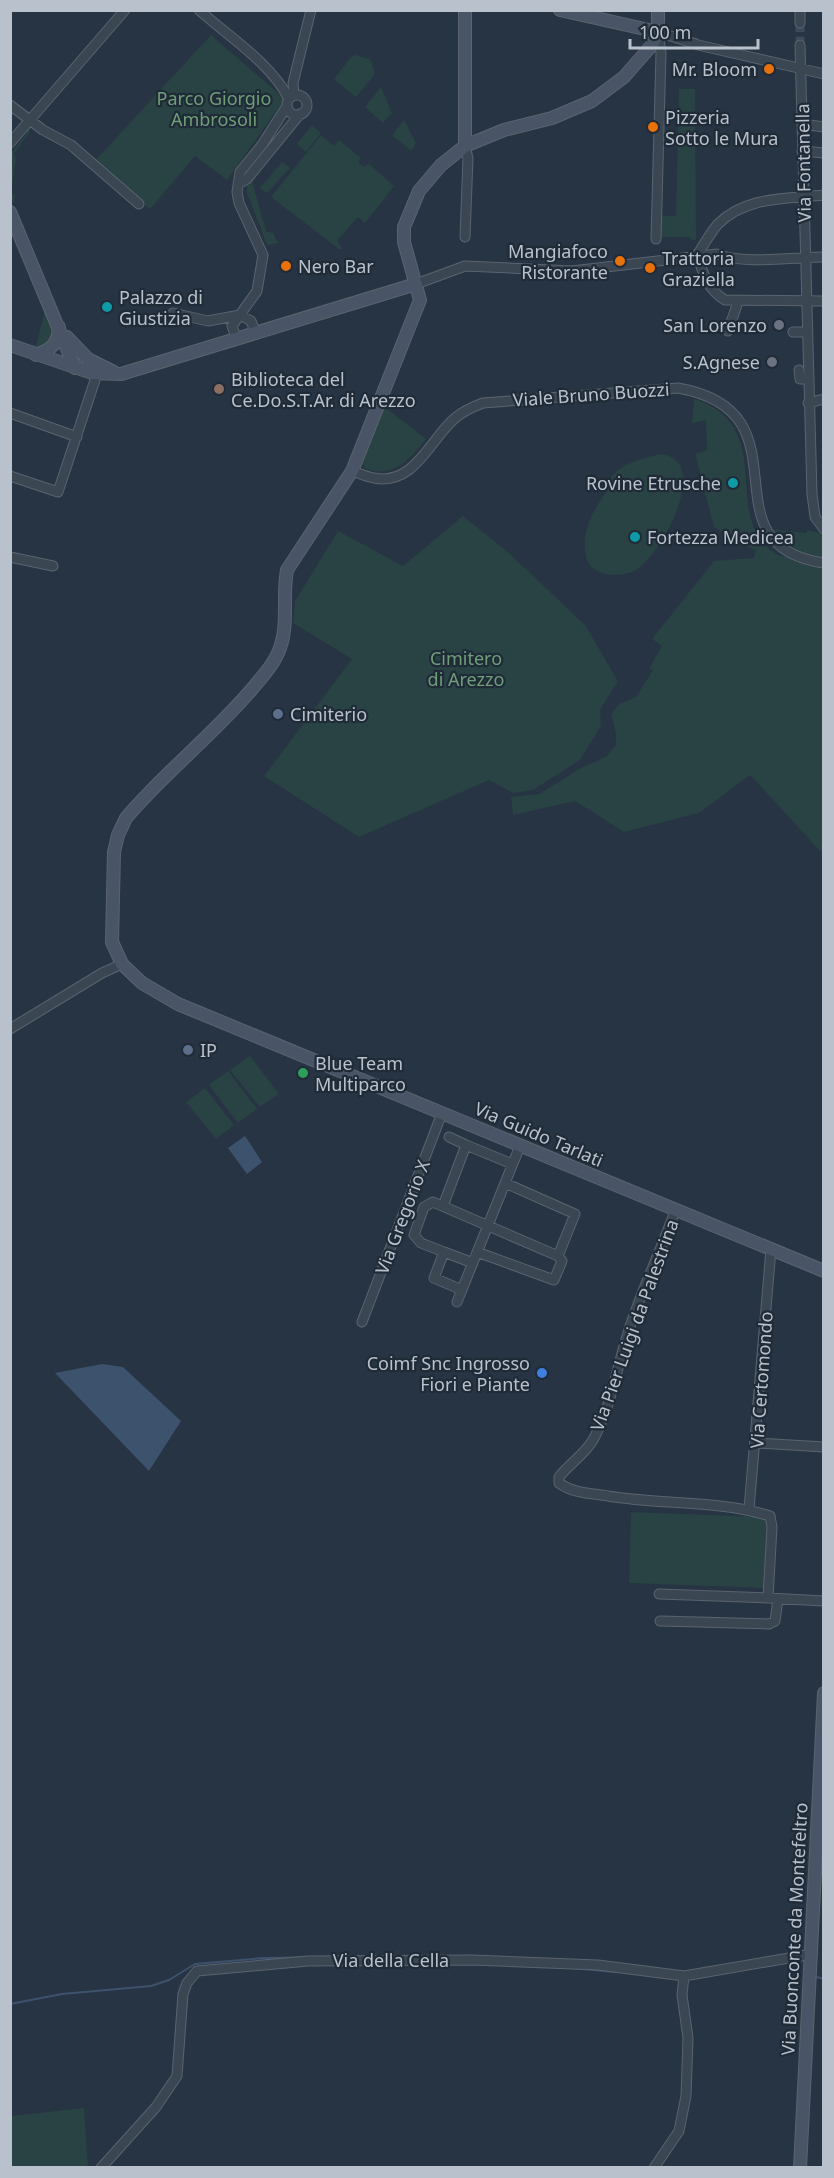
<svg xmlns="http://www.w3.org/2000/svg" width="834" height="2178" font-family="'Noto Sans',sans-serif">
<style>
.green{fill:#294244}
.water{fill:#3d526c}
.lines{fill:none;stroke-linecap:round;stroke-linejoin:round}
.stream{stroke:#3d526c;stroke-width:2}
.street-tunnel{stroke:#3d4958;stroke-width:9;stroke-dasharray:9 4.5;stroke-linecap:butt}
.street-casing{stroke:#5a6470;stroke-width:11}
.secondary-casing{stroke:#5a6470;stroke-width:14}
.street{stroke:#3b4653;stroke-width:9}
.secondary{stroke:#495566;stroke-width:12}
.food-dot{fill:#e8710a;stroke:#202b38;stroke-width:2}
.culture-dot{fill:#0f9aa8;stroke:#202b38;stroke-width:2}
.worship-dot{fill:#6b7280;stroke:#202b38;stroke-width:2}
.education-dot{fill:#8d6e63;stroke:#202b38;stroke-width:2}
.service-dot{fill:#5c6f8a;stroke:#202b38;stroke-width:2}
.leisure-dot{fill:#2e9e5b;stroke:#202b38;stroke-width:2}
.shop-dot{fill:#3f7fe0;stroke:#202b38;stroke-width:2}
.labels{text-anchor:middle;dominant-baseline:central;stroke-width:4.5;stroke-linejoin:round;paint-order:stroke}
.poi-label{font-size:18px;fill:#b9c1cd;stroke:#202b38;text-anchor:start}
.park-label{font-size:18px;fill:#6f9e78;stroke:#202b38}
.street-label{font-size:18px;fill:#b9c1cd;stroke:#202b38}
</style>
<rect width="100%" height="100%" fill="#273443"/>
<!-- green -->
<path class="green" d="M211,35L285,99L227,180L195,156L150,209L93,163Z
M356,55L371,60L375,74L356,97L334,79L351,57Z
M381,87L392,113L383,123L365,107Z
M679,89H695L696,240H691L690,237H658L659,216H676Z
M404,120L416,143L411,151L392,135Z
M312,125L321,133L306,152L297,144Z
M27,126L31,130L14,154L16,158L11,194L15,195L14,204L11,197V153L27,133L24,129Z
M321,135L334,146L339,140L361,158L358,162L364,167L369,164L394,186L365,223L358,217L337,241L343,249H339L271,197Z
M282,162L290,168L267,193L260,188Z
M252,181L266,231L273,233L278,243L267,245L247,193V185Z
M45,311L55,329L51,344L36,349L28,347L36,345Z
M694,399C781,426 717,521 778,555C782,557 815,561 823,563V854L750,775L699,813L624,832L575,801L513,815L511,797L539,794L581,768L606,757L616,745V733L611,714L619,704L636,697L653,670L649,669L662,646L652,639L714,561L754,558L756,551L714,527L695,454L707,450L706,420L692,423Z
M383,406L426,439C411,458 392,481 365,468L362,462Z
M661,454C713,461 661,555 636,570C627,575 615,576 605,574C596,571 587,566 586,556C580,528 596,507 611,485L609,481C617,464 644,458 661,454Z
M463,516L509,553L585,625L618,681L600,710L601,726L580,760L533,790L513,793L489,780L359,837L264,776L352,659L293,623L295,601L338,531L403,566Z
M769,529L807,533V530L823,534V559L795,553Z
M250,1056L279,1094L260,1107L230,1070Z
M228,1071L257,1109L238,1123L209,1085Z
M205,1088L234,1125L216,1139L186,1102Z
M631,1512L767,1517L764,1588L629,1583Z
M84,2108L88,2167H11V2116Z"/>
<!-- water -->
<path class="water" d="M245,1136L262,1162L247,1174L228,1148Z
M102,1364L123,1367L181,1421L149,1471L55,1373Z"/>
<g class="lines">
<!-- stream -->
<path class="stream" d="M573,1968L615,1972
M813,1976L824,1979
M10,2004L62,1994L151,1986L169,1980L195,1964L264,1958L405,1956"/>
<!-- street-tunnel -->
<path class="street-tunnel" d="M800,23V45"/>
<!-- street casing -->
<g class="street-casing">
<path id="street" d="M199,10C228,36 271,63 289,99
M800,10V23
M698,45L824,74
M800,45L812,494L815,517L824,529
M294,95L293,83L311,10
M287 105a10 10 0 1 1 20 0a10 10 0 1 1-20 0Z
M10,105L43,130L71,145L139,204
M802,124L824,127
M10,143L125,10
M465,146L468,158L465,237
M802,151L824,153
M238,184L247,179L300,114
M656,239L661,53L658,32L696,44
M697,255C704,275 707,289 725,300L824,301
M697,255C704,245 710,233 718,224C746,196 787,199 824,195
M416,284L465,266L572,271L717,254C744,265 794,257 824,257
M173,313L208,321L240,315L251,321L256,334
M728,331L738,302
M793,332H808
M237,340L232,326L257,291L263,255L239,203L237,192L240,172L262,145L287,106
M799,370L800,379H808
M808,403L824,399
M10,413L77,437
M352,471C359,473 367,477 374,478C414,486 430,440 454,419C463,411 472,407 483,403L678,388C814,412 699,545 824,563
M10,476L58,492L97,374
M10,557L53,566
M10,1029L102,973L122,964
M449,1137L466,1145
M443,1206L466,1145L512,1164
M675,1211C660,1253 640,1293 627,1336C616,1371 611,1407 593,1440C585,1454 569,1464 559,1477V1483C574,1494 591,1493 608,1496C661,1505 718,1500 770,1516L772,1527L768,1598L824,1601
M444,1252L421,1243L414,1235L424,1207L433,1202L558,1256L575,1214L505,1183
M477,1252L554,1280L562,1261L558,1256
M462,1290L434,1278L444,1252L473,1263
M457,1302L520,1146
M362,1322L442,1113
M757,1443L824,1447
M749,1509L771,1249
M659,1594L768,1598
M660,1621L769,1624L775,1621L778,1599
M101,2168L156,2107L177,2076L183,1994L187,1983L197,1971L308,1961L472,1960L598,1965L684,1976L812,1954
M654,2168L679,2131L686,2096L688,2038L682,1995L684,1976"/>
</g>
<!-- secondary casing -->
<g class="secondary-casing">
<path id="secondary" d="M465,10V146
M560,10L658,32
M658,10V32L652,45L624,77L592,101L552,118L504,130L465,146L441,165L419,191L404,227V242L420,300L352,471L287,570C282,596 289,623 280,648C275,663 262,677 252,689C213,735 165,772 126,818L118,835L114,852L112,942L122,964L142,983L178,1004L824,1271
M10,212L75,368
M67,337L88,359L114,372
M10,345L92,373L121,374L416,284
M36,355C52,349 58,344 59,327
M800,2168L824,1693"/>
</g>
<!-- street -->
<use href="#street" class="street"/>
<!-- secondary -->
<use href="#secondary" class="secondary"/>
</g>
<!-- markers -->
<g class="food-dot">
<circle cx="769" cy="69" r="6"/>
<circle cx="653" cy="127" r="6"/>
<circle cx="620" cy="261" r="6"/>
<circle cx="286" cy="266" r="6"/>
<circle cx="650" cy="268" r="6"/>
</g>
<g class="culture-dot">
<circle cx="107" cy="307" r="6"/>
<circle cx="733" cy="483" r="6"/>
<circle cx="635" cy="537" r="6"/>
</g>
<g class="worship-dot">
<circle cx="779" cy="325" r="6"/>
<circle cx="772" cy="362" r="6"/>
</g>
<circle class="education-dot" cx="219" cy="389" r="6"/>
<g class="service-dot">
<circle cx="278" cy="714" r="6"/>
<circle cx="188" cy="1050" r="6"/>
</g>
<circle class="leisure-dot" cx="303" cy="1073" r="6"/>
<circle class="shop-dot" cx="542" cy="1373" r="6"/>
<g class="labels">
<!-- poi labels -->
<g class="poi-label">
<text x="757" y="69" text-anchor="end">Mr. Bloom</text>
<text x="665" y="117">Pizzeria<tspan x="665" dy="21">Sotto le Mura</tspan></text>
<text x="608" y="251" text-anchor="end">Mangiafoco<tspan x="608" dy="21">Ristorante</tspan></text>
<text x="662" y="258">Trattoria<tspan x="662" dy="21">Graziella</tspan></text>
<text x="298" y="266">Nero Bar</text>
<text x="119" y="297">Palazzo di<tspan x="119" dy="21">Giustizia</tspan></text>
<text x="767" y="325" text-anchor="end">San Lorenzo</text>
<text x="760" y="362" text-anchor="end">S.Agnese</text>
<text x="231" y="379">Biblioteca del<tspan x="231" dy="21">Ce.Do.S.T.Ar. di Arezzo</tspan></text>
<text x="721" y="483" text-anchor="end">Rovine Etrusche</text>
<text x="647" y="537">Fortezza Medicea</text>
<text x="290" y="714">Cimiterio</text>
<text x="200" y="1050">IP</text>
<text x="315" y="1063">Blue Team<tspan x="315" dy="21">Multiparco</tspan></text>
<text x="530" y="1363" text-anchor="end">Coimf Snc Ingrosso<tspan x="530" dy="21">Fiori e Piante</tspan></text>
</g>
<!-- park labels -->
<g class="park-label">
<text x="214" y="98">Parco Giorgio<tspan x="214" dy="21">Ambrosoli</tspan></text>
<text x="466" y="658">Cimitero<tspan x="466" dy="21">di Arezzo</tspan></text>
</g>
<!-- street labels -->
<g class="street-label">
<text transform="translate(803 163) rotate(-91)">Via Fontanella</text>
<text transform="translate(591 394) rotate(-4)">Viale Bruno Buozzi</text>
<text transform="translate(539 1134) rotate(23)">Via Guido Tarlati</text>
<text transform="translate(402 1217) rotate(-69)">Via Gregorio X</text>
<text transform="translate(634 1325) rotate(-70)">Via Pier Luigi da Palestrina</text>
<text transform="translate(761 1380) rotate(-86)">Via Certomondo</text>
<text transform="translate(794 1929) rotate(-87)">Via Buonconte da Montefeltro</text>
<text x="391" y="1960">Via della Cella</text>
</g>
</g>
<!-- border -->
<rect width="834" height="2178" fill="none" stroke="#b9c1cd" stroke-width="24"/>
<!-- scale -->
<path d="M630 39v9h128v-9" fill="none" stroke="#b9c1cd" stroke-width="3"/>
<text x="639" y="39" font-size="18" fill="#b9c1cd" stroke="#202b38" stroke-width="4.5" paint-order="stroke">100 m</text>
</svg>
